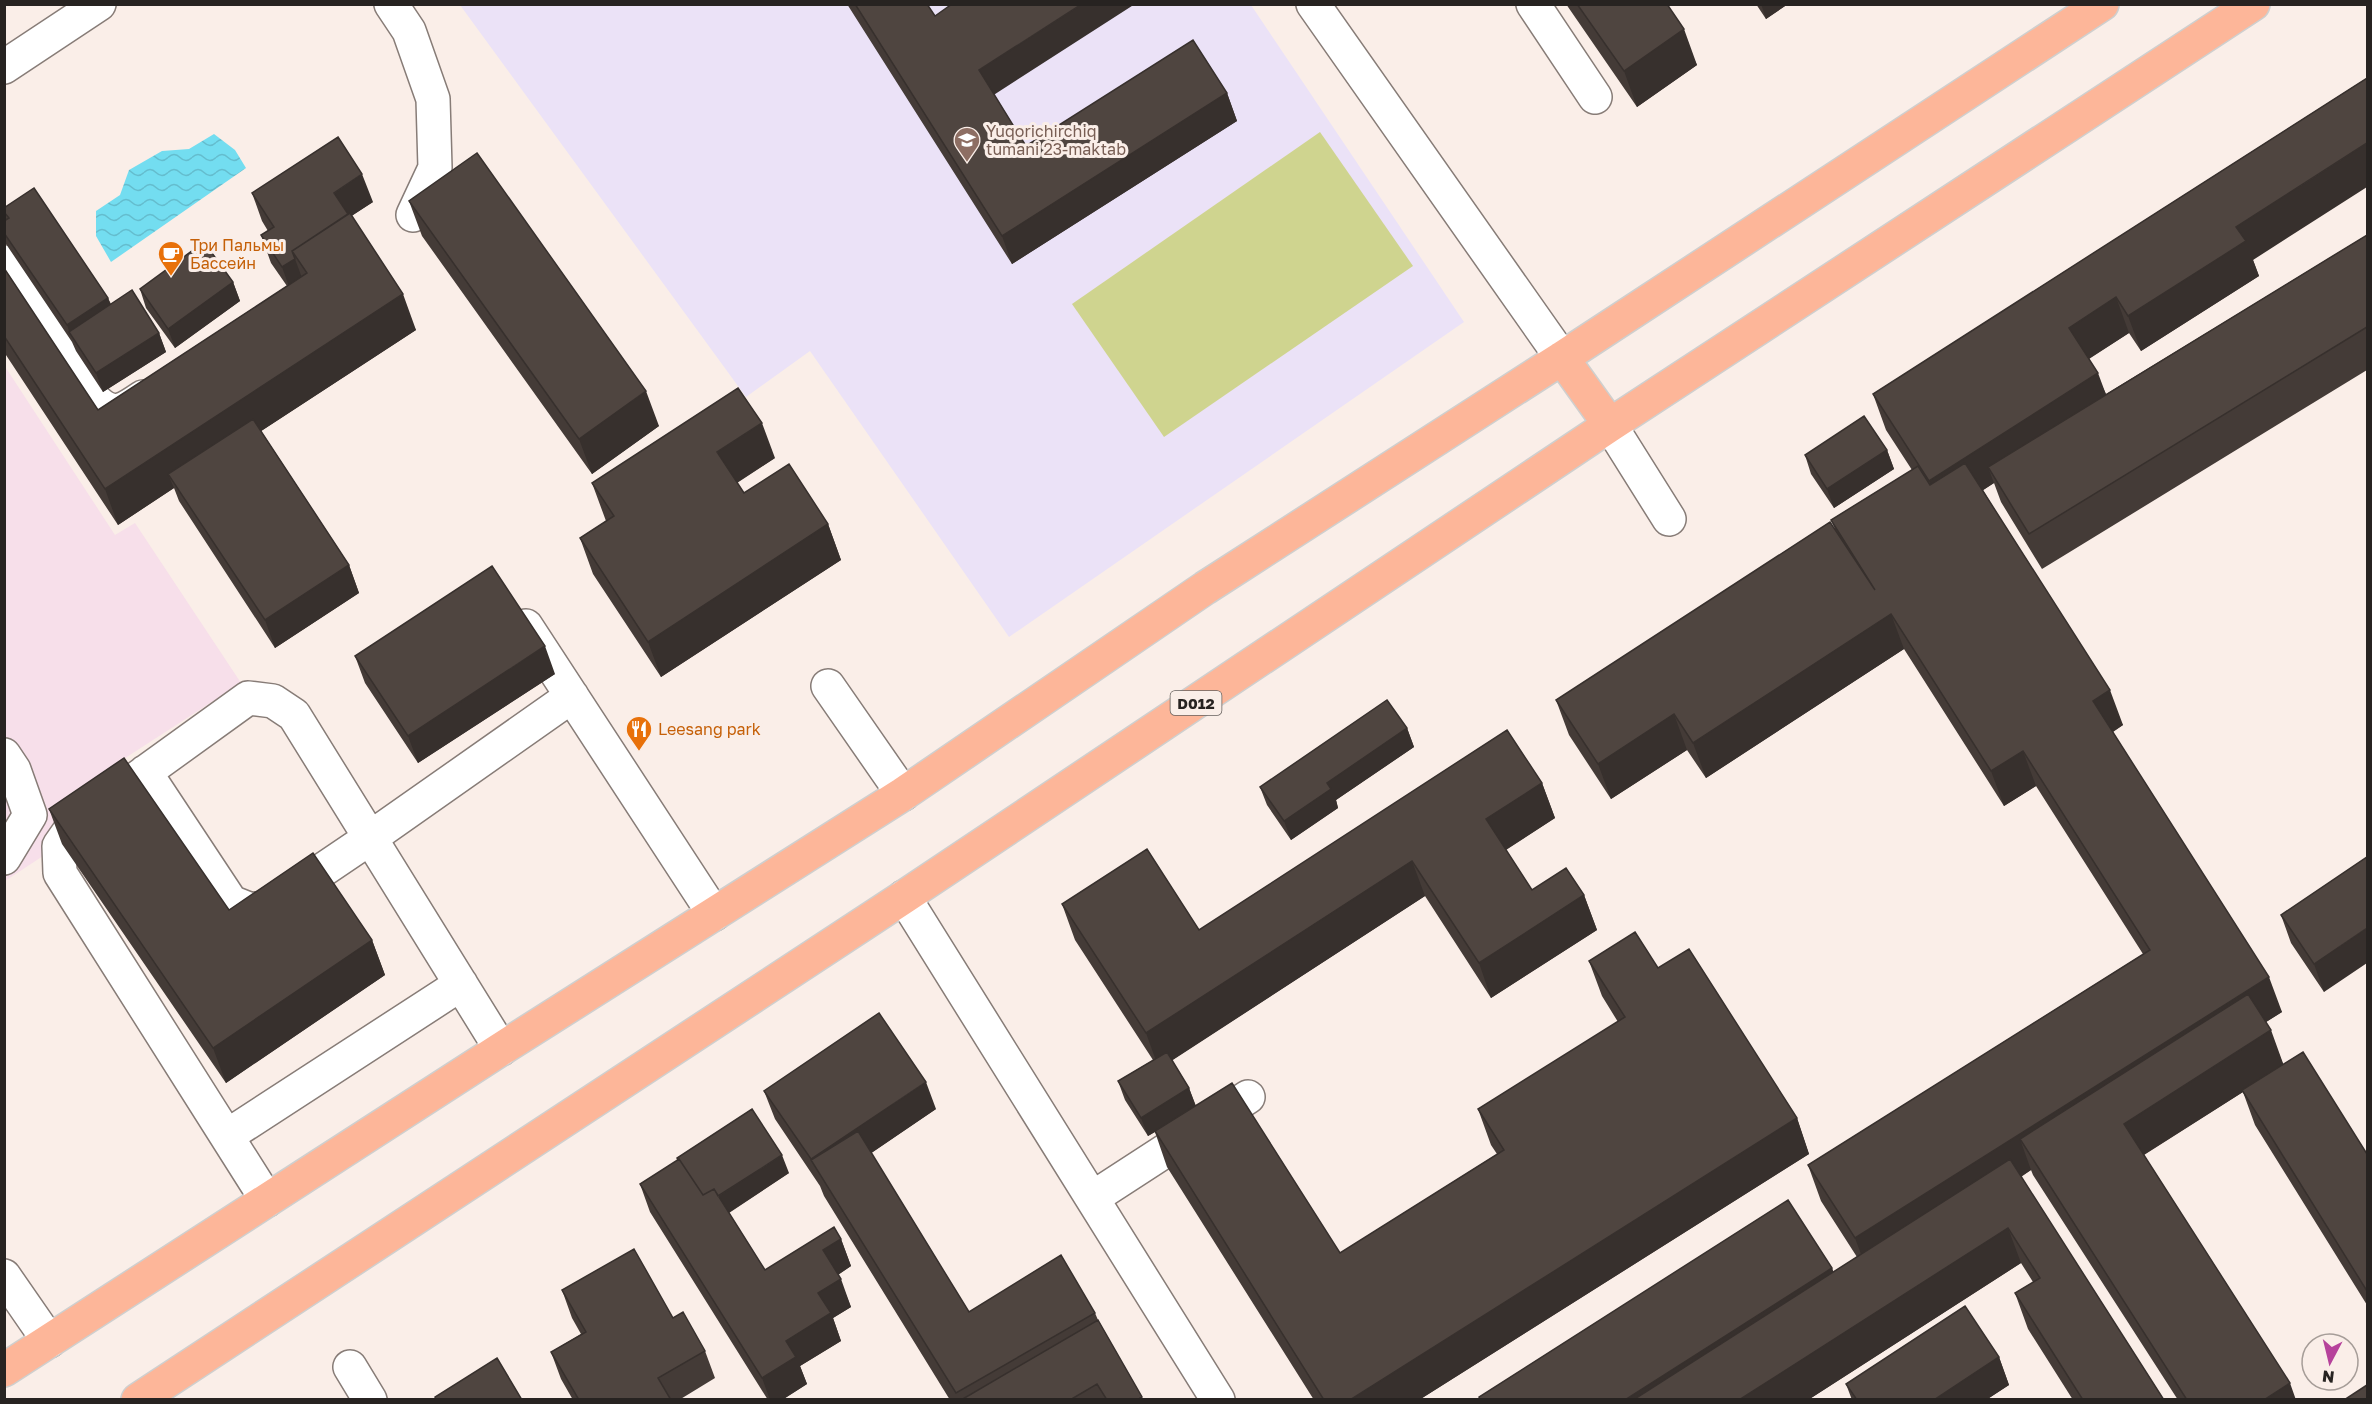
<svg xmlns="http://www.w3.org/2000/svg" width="2372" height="1404" font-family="'Golos Text',sans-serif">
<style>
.industrial{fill:#f7dfea}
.education{fill:#ebe2f7}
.pitch{fill:#cfd48f}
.water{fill:url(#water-waves)}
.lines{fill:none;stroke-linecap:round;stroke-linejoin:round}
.minor-casing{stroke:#877c77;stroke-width:36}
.highway-casing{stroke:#cfcfce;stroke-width:36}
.minor{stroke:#fff;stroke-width:33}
.highway{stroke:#fdb699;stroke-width:33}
.wall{fill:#443b37}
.shaded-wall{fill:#37302d}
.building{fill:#4f4540;stroke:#37302d;stroke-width:1.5}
.labels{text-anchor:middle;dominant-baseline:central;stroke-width:6;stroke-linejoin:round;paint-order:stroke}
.shield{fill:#faeee8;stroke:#66605d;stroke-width:1.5}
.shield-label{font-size:15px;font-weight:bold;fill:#272321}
.education-label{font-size:16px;fill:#785e54;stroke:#faeee8;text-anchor:start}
.food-label{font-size:16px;fill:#c56008;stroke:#faeee8;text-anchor:start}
</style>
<defs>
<pattern id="water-waves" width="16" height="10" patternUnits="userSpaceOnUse" patternTransform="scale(1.5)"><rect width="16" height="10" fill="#73ddf0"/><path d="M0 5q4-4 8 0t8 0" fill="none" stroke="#64bdce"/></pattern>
</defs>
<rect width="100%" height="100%" fill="#faeee8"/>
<!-- industrial -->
<path class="industrial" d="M4,365L115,535L135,523L241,683L65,797L43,856L5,881Z"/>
<!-- education -->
<path class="education" d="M460,5H1251L1464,322L1009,637L810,351L746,397Z"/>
<!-- pitch -->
<path class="pitch" d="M1320,132L1413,266L1164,437L1072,304Z"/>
<!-- water -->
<path class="water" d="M214,134L235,150L246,168L111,262L96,236V211L120,195L129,170L162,151L189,149Z"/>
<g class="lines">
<!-- minor casing -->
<g class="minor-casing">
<path id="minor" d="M391,4L409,31L433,99L435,168L413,215
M1313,4L1562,358
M1533,4L1595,97
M4,67L99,4
M4,262L95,400C114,418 124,410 143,397
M1610,425L1669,519
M526,626L714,914
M828,686L903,794
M4,755L14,770L30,815L4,858
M145,772L231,902L251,910L268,907L370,838L572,696
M904,897L1218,1400
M227,1136L461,984
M1094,1197L1248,1097
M267,1200L60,873L59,846L75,823L248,698L273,701L294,715L501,1049
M4,1276L49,1341
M350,1367L370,1400"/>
</g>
<!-- highway casing -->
<g class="highway-casing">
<path id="highway" d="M1562,358L1610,425
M4,1370L501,1049L903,794L1205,588L1562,358L2102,4
M138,1400L904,897L1610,425L2253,4"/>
</g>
<!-- minor -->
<use href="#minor" class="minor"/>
<!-- highway -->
<use href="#highway" class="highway"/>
</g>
<!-- wall -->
<path class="wall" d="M847,4H927L935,16L994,95L1026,146L1227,93L1237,121L1012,264Z
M1566,4H1667L1697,65L1637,107Z
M1756,4H1788L1766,19Z
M2367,78L2253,260L2259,276L2141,351L2129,333L2089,359L2106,394L2367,235V370L2042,569L2001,502L1994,483L1983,490L2123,725L2113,732L2282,1012L2266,1022L2283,1064L2367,1154V1305L2255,1125L2243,1092L2144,1155L2296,1400H2178L2033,1175L2031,1170L2021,1177L2164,1400H2073L2028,1329L2015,1293L2033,1282L2021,1263L1808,1400H1480L1479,1397L1832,1268L1833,1272L1857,1257L1821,1201L1808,1165L2143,954L2036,786L2004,806L1904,649L1706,778L1687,750L1611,799L1569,735L1556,700L1835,529L1831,520L1912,470L1886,430L1873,394Z
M252,193L373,202L351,216L416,330L261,431L349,565L359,593L275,648L179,501L174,488L118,525L4,352V268L98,410L287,286L271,263L261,235L268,231L262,221Z
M409,201L659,426L592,474L422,236Z
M4,208L108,298L111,304L159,333L166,352L103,392L76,351L72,342L6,244L4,239V221L6,220L4,216Z
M233,282L240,301L175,348L146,308L140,289Z
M1887,450L1894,469L1834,508L1811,474L1805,455Z
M775,458L737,483L744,493L828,524L841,560L661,677L593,574L580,538L606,521L592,483Z
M355,656L555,674L418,763L365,683Z
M1407,728L1414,747L1336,800L1338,808L1291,840L1267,805L1260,787Z
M1542,783L1555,818L1506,850L1532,890L1584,895L1597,930L1491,998L1425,896L1172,1060L1189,1088L1196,1106L1340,1253L1497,1154L1491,1145L1478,1109L1618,1022L1602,996L1589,961L1658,968L1797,1118L1809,1154L1419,1400H1314L1167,1167L1155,1132L1148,1136L1125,1100L1118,1081L1153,1060L1075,940L1062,904L1199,930Z
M49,809L229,910L372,940L385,975L226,1083L62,844Z
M2367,857L2324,992L2291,943L2281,915Z
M764,1091L936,1109L871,1153L969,1312L1095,1313L1098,1320L1143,1400H950L824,1196L820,1186L775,1119Z
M677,1158L789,1173L729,1213L765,1270L841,1239L851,1266L838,1275L851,1307L833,1318L841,1341L800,1366L807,1384L782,1400H768L650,1212L640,1184L677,1161Z
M562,1290L673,1318L705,1351L715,1378L679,1400H573L561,1379L551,1352L581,1334L572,1318Z
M1999,1357L2009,1385L1986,1400H1852L1846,1384Z"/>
<!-- shaded-wall -->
<path class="shaded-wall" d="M1082,4H1135L989,98L979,70Z
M1761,4H1788L1766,19Z
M1684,29L1697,65L1637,107L1624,71Z
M1227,93L1237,121L1012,264L1002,236Z
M2367,143V187L2253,260L2259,276L2141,351L2128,316L2236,227Z
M362,174L373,202L344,221L334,193Z
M295,259L305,286L292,295L282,267Z
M233,282L240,301L175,348L168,329Z
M403,294L416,330L177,486L168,474L174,488L118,525L105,489Z
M2116,297L2129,333L2082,363L2069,328Z
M108,298L115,317L70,334L67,325Z
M159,333L166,352L103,392L96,373Z
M2098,373L2111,408L1988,467L1994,483L1942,517L1929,481Z
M646,391L659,426L592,474L579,439Z
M762,423L775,458L730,487L717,452Z
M1887,450L1894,469L1834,508L1827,489Z
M828,524L841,560L661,677L648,642Z
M349,565L359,593L275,648L265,620Z
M1891,614L1904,649L1706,778L1693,743Z
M545,646L555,674L418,763L408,736Z
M2110,690L2123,725L2106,736L2093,701Z
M1674,714L1687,750L1611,799L1598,764Z
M1407,728L1414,747L1336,800L1338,808L1291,840L1284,821L1327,783Z
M2023,751L2036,786L2004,806L1991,771Z
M1542,783L1555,818L1499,854L1486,819Z
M1412,861L1425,896L1159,1069L1146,1033Z
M1584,895L1597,930L1491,998L1479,963Z
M2367,928V963L2324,992L2314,964Z
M372,940L385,975L226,1083L213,1048Z
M2269,977L2282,1012L2037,1166L2020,1139L2031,1170L1868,1273L1855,1238Z
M2271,1030L2284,1066L2137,1159L2124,1124Z
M926,1082L936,1109L826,1184L811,1159Z
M1189,1088L1196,1107L1148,1136L1141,1118Z
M1797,1118L1809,1154L1419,1400H1350Z
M782,1155L789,1173L713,1223L707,1204Z
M2008,1228L2021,1263L1808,1400H1739Z
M841,1239L851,1266L833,1278L823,1250Z
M1832,1268L1845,1303L1694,1400H1625Z
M841,1279L851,1307L833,1318L841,1341L800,1366L807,1384L782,1400H770L762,1378L818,1293Z
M1999,1357L2009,1385L1986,1400H1934Z
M2290,1383L2296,1400H2264Z"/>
<!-- building -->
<path class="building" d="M855,4H927L935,16L952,4H1082L979,70L1026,146L1193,40L1227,93L1002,236Z
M1577,4H1667L1684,29L1624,71Z
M2367,78V143L2236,227L2246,241L2128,316L2116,297L2069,328L2098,373L1929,481L1873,394Z
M338,137L362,174L334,193L348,214L292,251L295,259L282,267L261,235L274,227L252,193Z
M477,153L646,391L579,439L409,201Z
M34,188L108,298L67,325L4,233V221L9,218L4,212V208Z
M350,213L403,294L105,489L4,336V268L98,410L307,273L292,251Z
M2367,235V327L2029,534L1988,467Z
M204,242L233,282L168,329L140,289Z
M132,290L159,333L96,373L69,332Z
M738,388L762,423L717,452L744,493L789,464L828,524L648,642L580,538L614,516L592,483Z
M1864,416L1887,450L1827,489L1805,455Z
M253,419L349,565L265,620L168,474Z
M1965,463L2110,690L2093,701L2269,977L1855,1238L1808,1165L2150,950L2023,751L1991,771L1891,614L1693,743L1674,714L1598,764L1556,700L1830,522L1875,590L1831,520L1918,466L1930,485Z
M492,566L545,646L408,736L355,656Z
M1387,700L1407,728L1327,783L1331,789L1284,821L1260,787Z
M1507,730L1542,783L1486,819L1532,890L1566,868L1584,895L1479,963L1412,861L1146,1033L1062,904L1147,849L1199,930Z
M124,758L229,910L313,853L372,940L213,1048L49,809Z
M2367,857V928L2314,964L2281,915Z
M1635,932L1658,968L1689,949L1797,1118L1350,1400H1324L1155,1131L1232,1083L1340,1253L1504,1150L1478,1109L1625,1017L1589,961Z
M2248,994L2271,1030L2124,1124L2290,1383L2264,1400H2187L2020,1139Z
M879,1013L926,1082L811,1159L764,1091Z
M1167,1052L1189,1088L1141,1118L1118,1081Z
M2303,1052L2367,1154V1291L2242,1090Z
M752,1109L782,1155L718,1196L714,1189L703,1195L679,1159L678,1160L677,1158Z
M858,1131L969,1312L1061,1255L1095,1313L956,1393L811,1160Z
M679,1159L703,1195L714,1189L765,1270L834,1227L841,1239L823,1250L841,1279L818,1293L831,1313L786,1341L796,1357L762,1378L640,1184Z
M2010,1159L2164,1400H2083L2015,1293L2040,1278L2008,1228L1739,1400H1633Z
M1788,1200L1832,1268L1625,1400H1480L1479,1397Z
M634,1249L673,1318L683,1312L705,1351L658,1378L671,1400H579L551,1352L586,1332L562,1290Z
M1965,1306L1999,1357L1934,1400H1857L1846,1384Z
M1098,1320L1142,1397L1137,1400H1107L1097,1384L1070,1400H961Z
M497,1358L522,1400H436L435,1397Z
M2367,1385V1400H2344Z"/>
<!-- icons -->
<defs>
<g id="school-pin" transform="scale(1.35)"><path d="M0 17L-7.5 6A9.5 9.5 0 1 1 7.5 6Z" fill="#8d6e63" stroke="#faeee8"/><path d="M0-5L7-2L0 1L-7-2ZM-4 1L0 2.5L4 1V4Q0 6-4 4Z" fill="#fff"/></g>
<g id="cafe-pin" transform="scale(1.35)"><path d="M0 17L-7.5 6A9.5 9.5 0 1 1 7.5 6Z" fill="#e8710a" stroke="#faeee8"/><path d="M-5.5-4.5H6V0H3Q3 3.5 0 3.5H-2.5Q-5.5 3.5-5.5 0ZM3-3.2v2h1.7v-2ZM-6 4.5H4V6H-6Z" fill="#fff"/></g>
<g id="restaurant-pin" transform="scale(1.35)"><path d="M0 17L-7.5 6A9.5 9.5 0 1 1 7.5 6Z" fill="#e8710a" stroke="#faeee8"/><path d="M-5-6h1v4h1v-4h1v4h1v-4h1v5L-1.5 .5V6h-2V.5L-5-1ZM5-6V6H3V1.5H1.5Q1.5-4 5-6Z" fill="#fff"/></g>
</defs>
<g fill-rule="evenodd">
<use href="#school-pin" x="967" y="140"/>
<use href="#cafe-pin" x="171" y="254"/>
<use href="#restaurant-pin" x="639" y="729"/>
</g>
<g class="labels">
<!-- shield labels -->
<rect class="shield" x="1170.5" y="691" width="51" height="24" rx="4.5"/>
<g class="shield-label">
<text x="1196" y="703">D012</text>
</g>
<!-- education labels -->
<g class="education-label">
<text x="986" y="131">Yuqorichirchiq<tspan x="986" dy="18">tumani 23-maktab</tspan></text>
</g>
<!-- food labels -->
<g class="food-label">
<text x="190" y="245">Три Пальмы<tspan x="190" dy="18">Бассейн</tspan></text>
<text x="658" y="729">Leesang park</text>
</g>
</g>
<!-- border -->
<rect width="2372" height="1404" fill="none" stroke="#272321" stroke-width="12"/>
<!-- north arrow -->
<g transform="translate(2330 1362) rotate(187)"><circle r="28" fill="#faeee8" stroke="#a69d98" stroke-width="1.5"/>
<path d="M0-4.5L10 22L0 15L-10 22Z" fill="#b6429b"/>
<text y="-9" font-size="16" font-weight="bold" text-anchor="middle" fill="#272321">N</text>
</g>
</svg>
